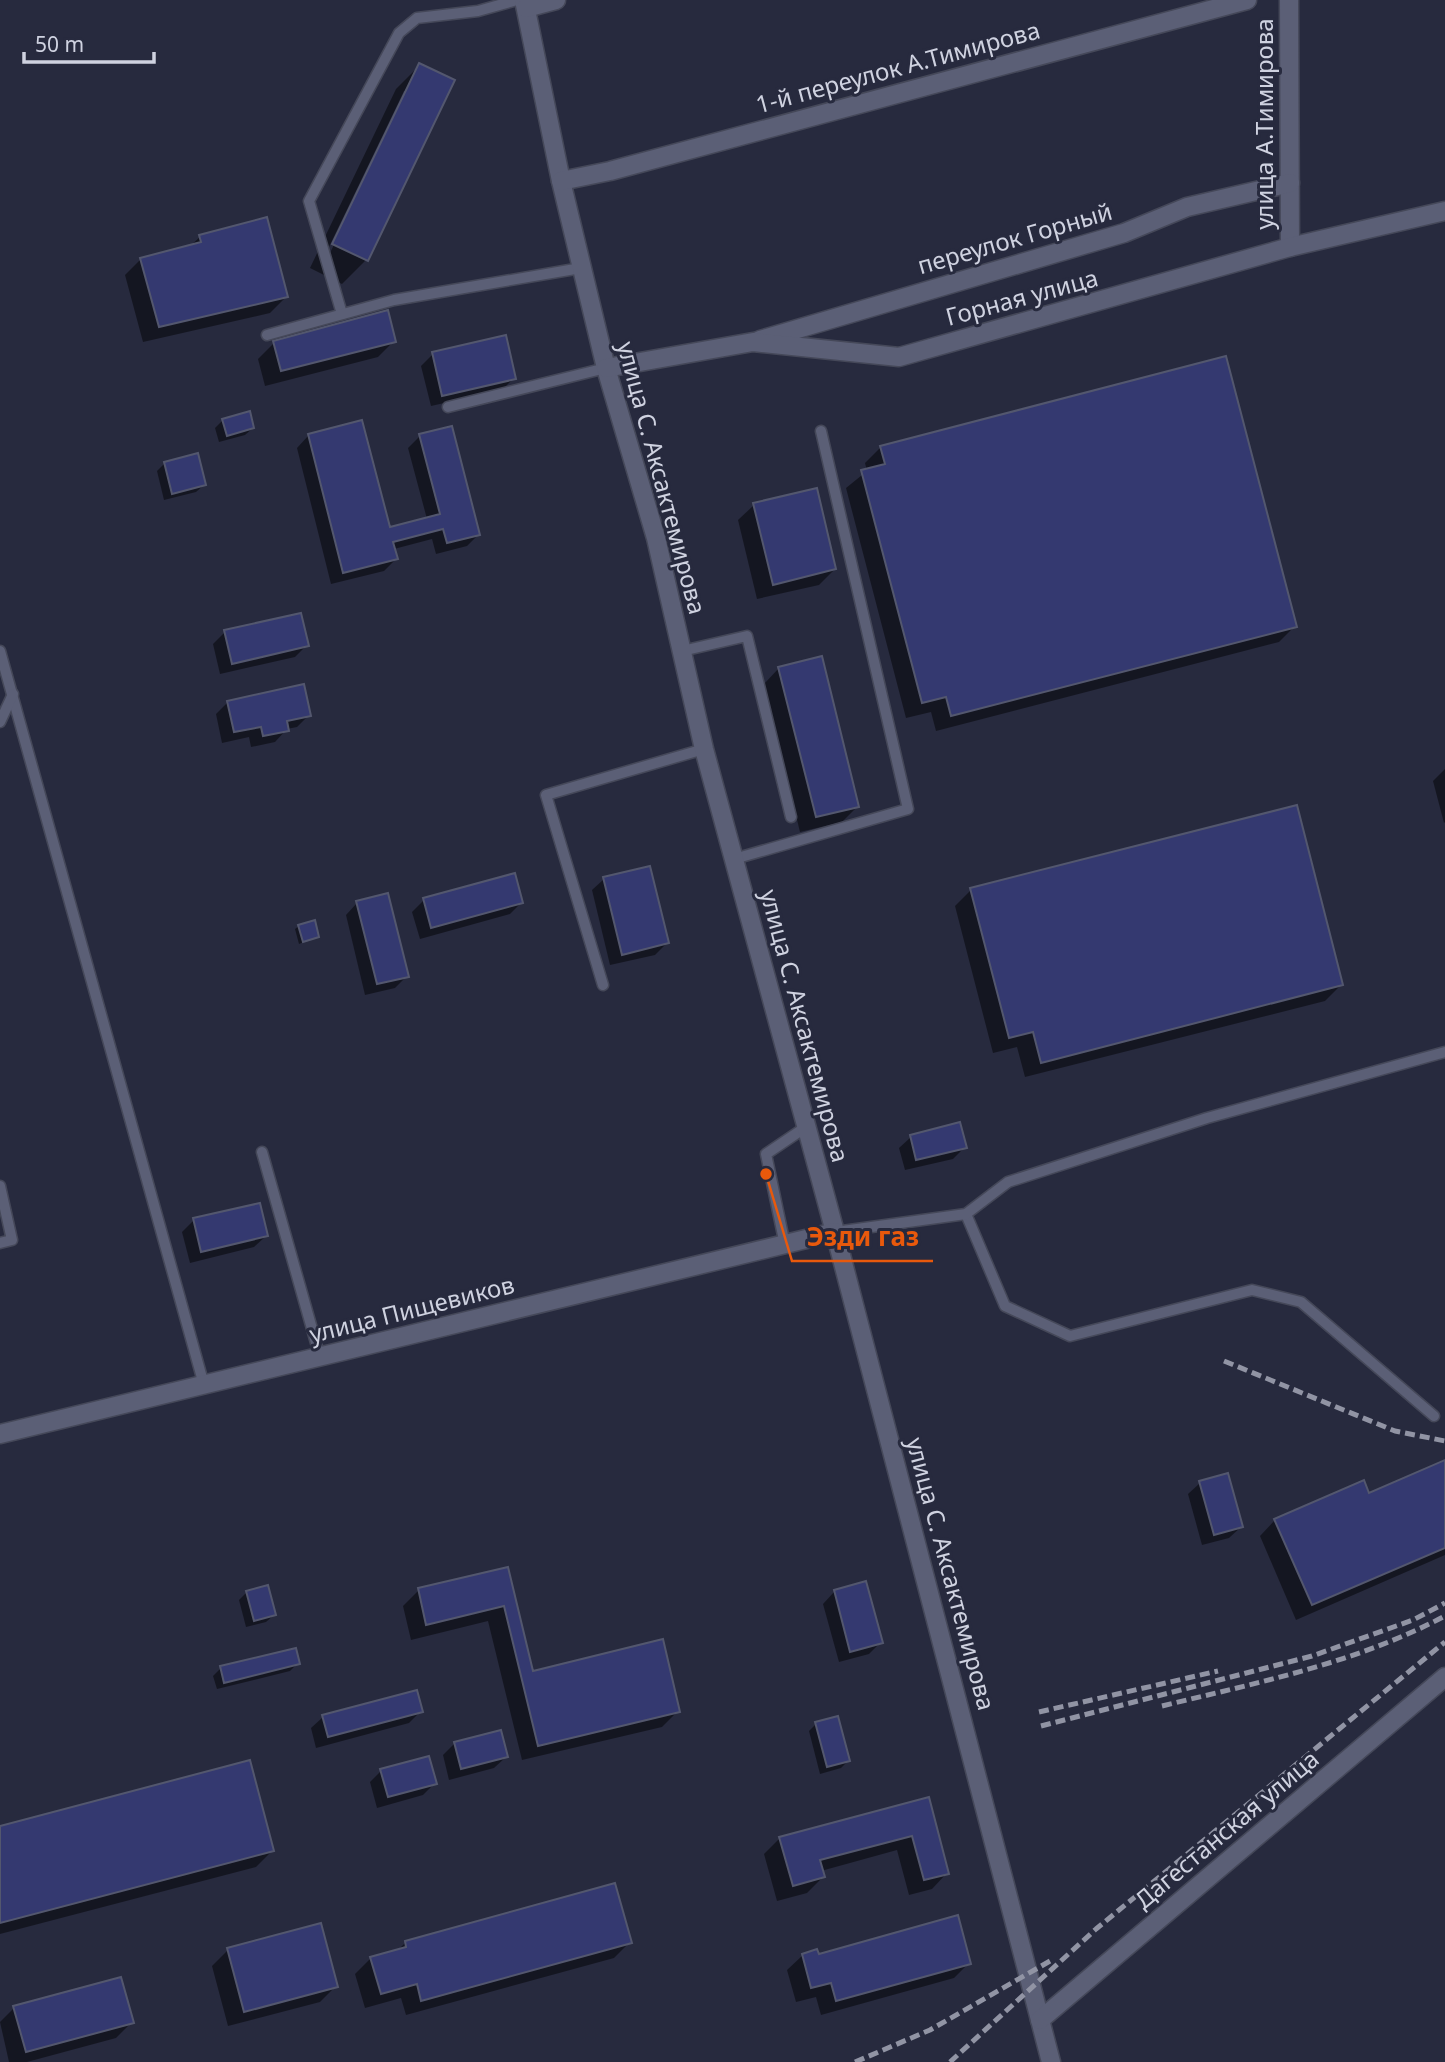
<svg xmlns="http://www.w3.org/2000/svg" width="1445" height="2062" viewBox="0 0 1445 2062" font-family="'Noto Sans',sans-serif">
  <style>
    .shadow { fill: #0007; fill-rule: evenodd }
    .building { fill: #343970; stroke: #53576e; stroke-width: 2 }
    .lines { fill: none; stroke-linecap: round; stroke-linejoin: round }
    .service-casing { stroke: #454859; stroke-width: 13 }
    .minor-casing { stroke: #454859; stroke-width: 21 }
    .service { stroke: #5b5f76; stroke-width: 10 }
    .minor { stroke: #5b5f76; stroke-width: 18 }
    .rail { stroke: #9194a4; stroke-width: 5; stroke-dasharray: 10 5; stroke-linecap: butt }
    .labels { text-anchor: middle; stroke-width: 6; stroke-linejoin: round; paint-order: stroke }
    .street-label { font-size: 24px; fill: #cfd2e0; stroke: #272a3e }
    .leader { fill: none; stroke: #e8590c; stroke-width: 2.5 }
    .callout-dot { fill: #e8590c; stroke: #272a3e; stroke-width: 2.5 }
    .callout-label { font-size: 26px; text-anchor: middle; font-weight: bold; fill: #e8590c; stroke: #272a3e; stroke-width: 6; stroke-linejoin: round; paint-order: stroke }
  </style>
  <rect width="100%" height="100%" fill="#272a3e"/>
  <g class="shadow">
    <path d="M420 65 366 260 342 284 310 268 396 89ZM404 91H408L330 253 327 251Z"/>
    <polygon points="200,237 286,297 270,313 143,342 125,275 141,259 190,246"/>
    <polygon points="394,341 378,357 265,386 258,359 274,343"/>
    <polygon points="433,354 514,378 502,390 431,406 421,366"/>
    <polygon points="223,420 253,428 245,435 219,442 215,428"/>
    <polygon points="361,422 388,529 427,519 408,448 420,436 478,535 467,546 436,554 432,539 394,549 396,559 384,571 331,584 297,448 308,436"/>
    <polygon points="881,447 1295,626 1279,642 936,731 931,712 906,718 846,488 867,471 865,463"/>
    <polygon points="164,464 204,485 196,492 164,500 157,471"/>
    <polygon points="754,505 835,569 819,585 757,599 738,520"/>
    <polygon points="225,632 307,645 295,657 220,674 213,644"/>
    <polygon points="779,668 858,806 842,822 800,832 764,684"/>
    <polygon points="228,702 309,715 297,727 287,729 275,742 251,747 249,737 222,743 216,714"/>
    <polygon points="1445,769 1445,822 1444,823 1433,781"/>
    <polygon points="604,879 667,943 655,955 610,965 592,890"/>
    <polygon points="971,890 1341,985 1325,1001 1025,1077 1017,1047 993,1053 955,906"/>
    <polygon points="424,900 521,903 510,914 420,939 412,912"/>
    <polygon points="357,903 407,976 395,988 365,995 346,915"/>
    <polygon points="299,926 318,936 299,944 295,929"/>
    <polygon points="911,1137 965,1147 953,1159 905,1170 899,1148"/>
    <polygon points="194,1220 266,1236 254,1247 190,1263 182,1232"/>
    <polygon points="1445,1462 1445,1555 1296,1620 1260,1536 1275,1520 1368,1495"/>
    <polygon points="1200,1483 1241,1527 1229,1538 1202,1545 1188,1494"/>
    <polygon points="507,1569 532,1673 678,1711 662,1727 522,1760 488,1621 411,1640 403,1606 419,1590"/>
    <polygon points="865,1584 881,1642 869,1654 839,1662 823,1604 834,1592"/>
    <polygon points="247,1592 274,1615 266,1622 246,1627 239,1600"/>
    <polygon points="298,1663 290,1671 217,1689 213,1676 221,1668"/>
    <polygon points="421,1711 409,1723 316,1748 311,1728 323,1717"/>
    <polygon points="816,1724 848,1761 841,1768 820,1774 809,1731"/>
    <polygon points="455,1743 506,1757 494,1768 449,1780 443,1755"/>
    <polygon points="381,1771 435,1783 423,1795 377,1808 370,1782"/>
    <polygon points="927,1799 947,1873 932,1889 909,1895 897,1850 821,1871 823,1877 807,1893 777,1901 764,1854 780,1838"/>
    <polygon points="0,1828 272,1851 256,1867 0,1934"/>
    <polygon points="406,1942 630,1942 614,1958 406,2015 401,1998 365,2008 355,1974 371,1958 397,1951"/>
    <polygon points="228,1950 336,1986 320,2002 228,2026 212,1966"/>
    <polygon points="803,1955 818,1956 969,1963 954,1978 821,2015 816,1997 796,2002 787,1970"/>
    <polygon points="14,2008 132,2022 116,2038 27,2062 9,2062 0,2022"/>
  </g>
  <g class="building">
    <polygon points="419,63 455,80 368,261 332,244"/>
    <polygon points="267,217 288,297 159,327 140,258 201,242 199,235"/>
    <polygon points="388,310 396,342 281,371 273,341"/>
    <polygon points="506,335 516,379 442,396 432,352"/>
    <polygon points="1226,356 1297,627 951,716 946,697 922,703 861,470 885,464 880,446"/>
    <polygon points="250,411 254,428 227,436 222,419"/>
    <polygon points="362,420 390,527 440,514 419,434 452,426 480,535 447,543 443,529 393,542 398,559 343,573 308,434"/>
    <polygon points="198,453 206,485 172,494 164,462"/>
    <polygon points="817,488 836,569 773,585 753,503"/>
    <polygon points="301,613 309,646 232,664 224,630"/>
    <polygon points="822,656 859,807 816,817 778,667"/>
    <polygon points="304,684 311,716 287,721 289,731 263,736 261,727 234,732 227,701"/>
    <polygon points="1297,805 1343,985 1041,1063 1033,1032 1009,1038 970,888"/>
    <polygon points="650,866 669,943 622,955 603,877"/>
    <polygon points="515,873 523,903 431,928 423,898"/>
    <polygon points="388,893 409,977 377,984 356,901"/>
    <polygon points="315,920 319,937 303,942 298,925"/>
    <polygon points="960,1122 967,1148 916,1160 910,1135"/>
    <polygon points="260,1203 268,1236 201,1252 193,1218"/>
    <polygon points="1445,1460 1445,1548 1312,1605 1274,1519 1364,1480 1369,1493"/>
    <polygon points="1228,1473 1243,1527 1214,1535 1199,1481"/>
    <polygon points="508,1567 533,1671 663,1639 680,1712 538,1746 504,1606 426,1625 418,1588"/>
    <polygon points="866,1581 883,1643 850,1652 834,1590"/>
    <polygon points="268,1585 276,1615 254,1621 246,1591"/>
    <polygon points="296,1648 300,1664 224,1683 220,1666"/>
    <polygon points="417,1690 423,1712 328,1737 322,1715"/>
    <polygon points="838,1716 850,1761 827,1767 815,1722"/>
    <polygon points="501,1730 508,1757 461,1769 454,1742"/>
    <polygon points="429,1756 437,1784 388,1797 380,1769"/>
    <polygon points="250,1760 274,1851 0,1923 0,1826"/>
    <polygon points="929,1797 949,1874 924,1880 912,1836 820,1860 825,1877 793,1886 779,1837"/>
    <polygon points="615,1883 632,1943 421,2001 417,1984 381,1994 370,1957 406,1947 405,1941"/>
    <polygon points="958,1915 971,1964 836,2001 831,1983 811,1988 802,1954 817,1949 819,1954"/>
    <polygon points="321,1923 338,1987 244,2012 227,1948"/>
    <polygon points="121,1977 134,2023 26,2052 13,2006"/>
  </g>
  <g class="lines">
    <defs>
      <g id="service">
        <polyline points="342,314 309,201 399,33 417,18 478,11 517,0"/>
        <polyline points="267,335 394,300 581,268"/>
        <polyline points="448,407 606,368"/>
        <polyline points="0,651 204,1385"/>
        <polyline points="682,651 747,636 791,817"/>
        <polyline points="0,722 13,694"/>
        <polyline points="734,859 908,809 821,431"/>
        <polyline points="603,985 546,795 704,749"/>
        <polyline points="262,1152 320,1357"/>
        <polyline points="0,1186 12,1240 0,1243"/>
        <polyline points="966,1214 1005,1306 1070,1336 1252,1290 1301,1302 1434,1416"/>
        <polyline points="835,1232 966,1214 1008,1182 1207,1118 1445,1052"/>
        <polyline points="785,1245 766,1154 806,1127"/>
      </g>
      <g id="minor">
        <polyline points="524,0 561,181 606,368 656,538 704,749 835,1232 1051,2062"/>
        <polyline points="1289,0 1290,247"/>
        <polyline points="526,8 556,0"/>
        <polyline points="561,181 610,171 1247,0"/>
        <polyline points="760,340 1124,233 1187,207 1290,183"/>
        <polyline points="606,368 753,342 899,357 1290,247 1445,211"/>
        <polyline points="0,1434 835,1232"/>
        <polyline points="1040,2020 1445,1677"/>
      </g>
    </defs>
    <use href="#service" class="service-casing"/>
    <use href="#minor" class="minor-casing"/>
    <use href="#service" class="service"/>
    <use href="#minor" class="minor"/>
    <g class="rail">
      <polyline points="1224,1361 1395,1431 1445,1441"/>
      <path d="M1162 1706C1260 1682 1356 1663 1445 1616"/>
      <polyline points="1039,1712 1218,1671"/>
      <polyline points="1041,1726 1312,1656 1413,1620 1445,1603"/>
      <polyline points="855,2062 930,2030 1050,1961"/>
      <polyline points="950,2062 1096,1929 1445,1642"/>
    </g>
  </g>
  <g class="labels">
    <g class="street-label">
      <text transform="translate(898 68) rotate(-15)" y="8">1-й переулок А.Тимирова</text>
      <text transform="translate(1265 124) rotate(-90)" y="8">улица А.Тимирова</text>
      <text transform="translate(1015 239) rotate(-16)" y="8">переулок Горный</text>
      <text transform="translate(1022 298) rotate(-15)" y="8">Горная улица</text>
      <text transform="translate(661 478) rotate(75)" y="8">улица С. Аксактемирова</text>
      <text transform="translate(804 1026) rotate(75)" y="8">улица С. Аксактемирова</text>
      <text transform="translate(412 1310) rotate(-14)" y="8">улица Пищевиков</text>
      <text transform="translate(950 1574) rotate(75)" y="8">улица С. Аксактемирова</text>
      <text transform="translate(1227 1830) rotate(-40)" y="8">Дагестанская улица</text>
    </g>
  </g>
  <path class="leader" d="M766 1174L792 1261H933"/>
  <circle class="callout-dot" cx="766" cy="1174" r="7"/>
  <g class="callout-label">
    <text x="863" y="1246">Эзди газ</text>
  </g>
  <path d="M24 52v10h130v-10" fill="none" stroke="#cfd2e0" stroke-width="3.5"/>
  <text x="35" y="52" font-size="21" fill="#cfd2e0" stroke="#272a3e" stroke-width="5" paint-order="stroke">50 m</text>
</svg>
